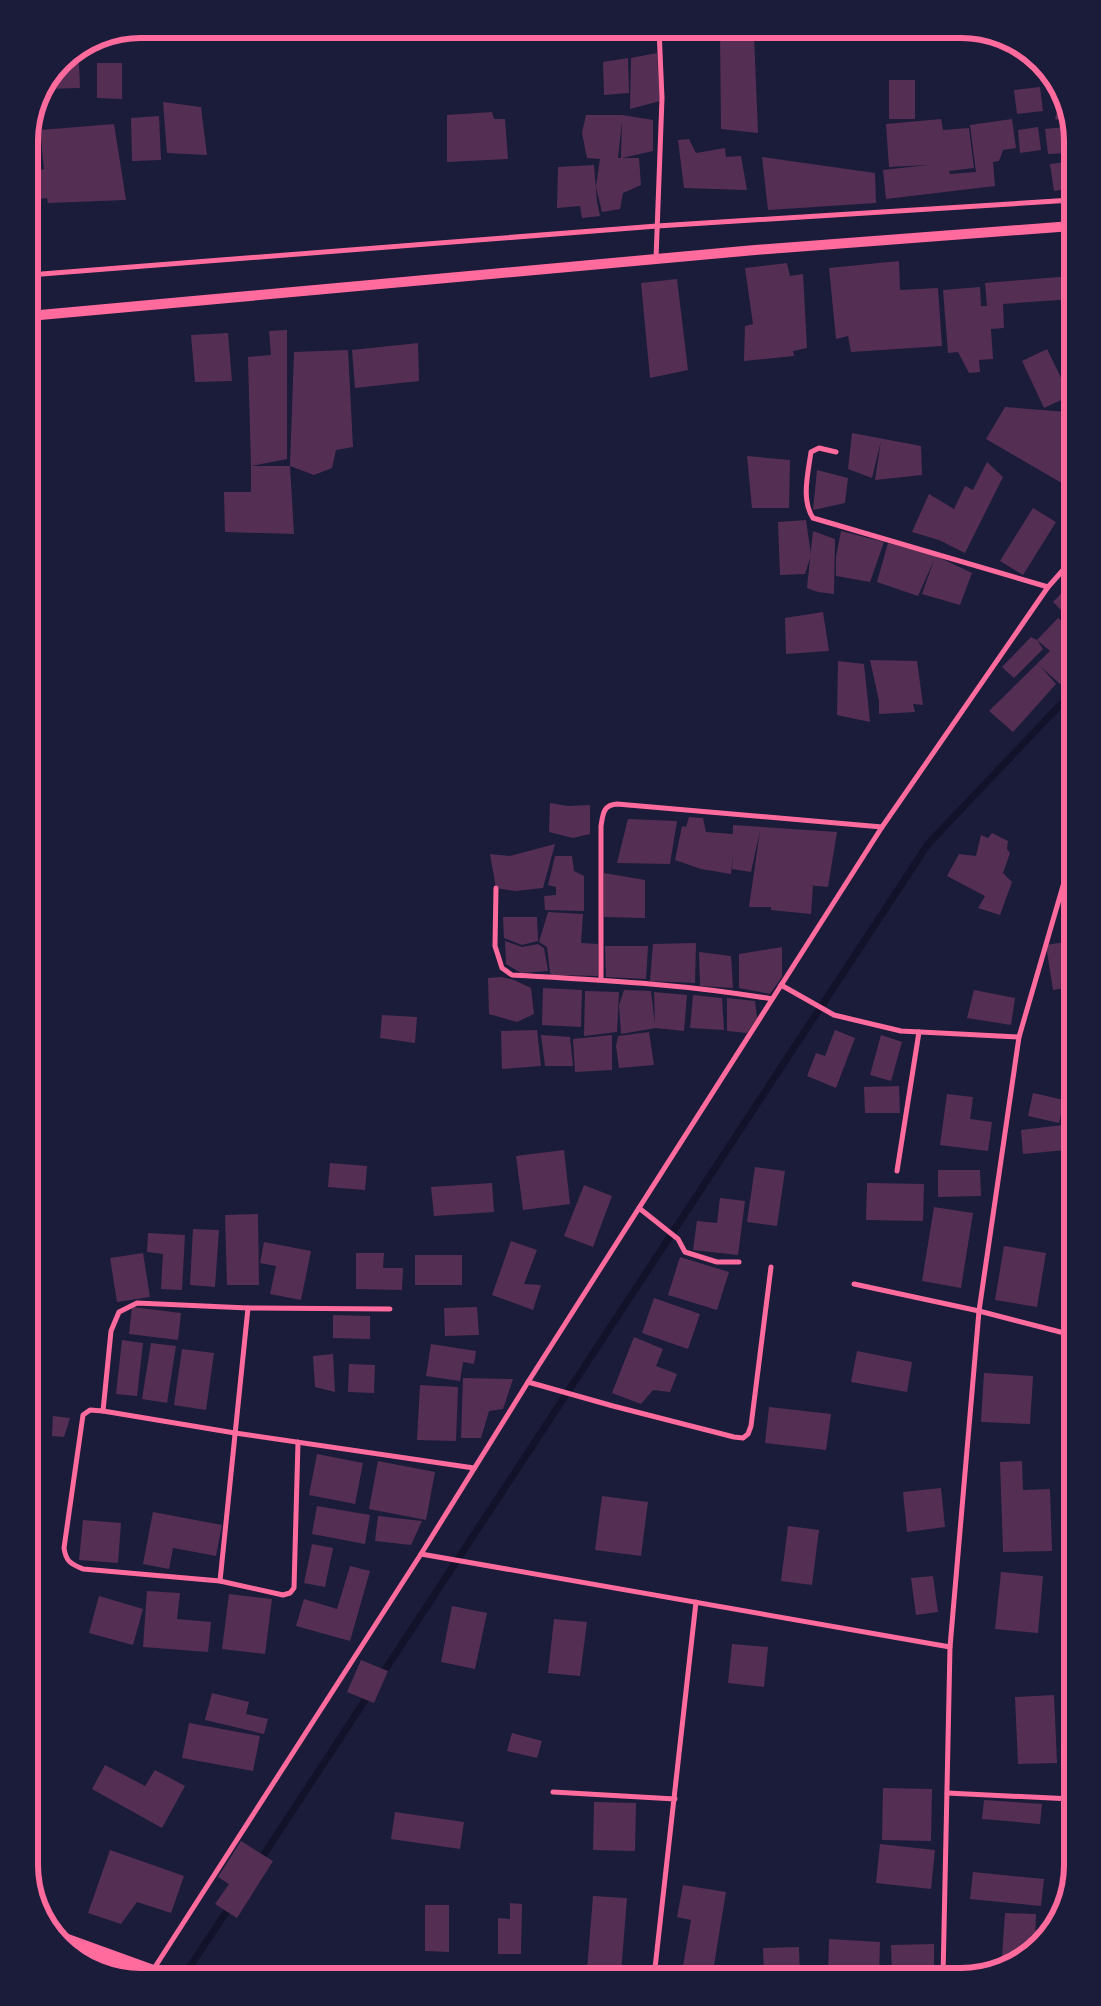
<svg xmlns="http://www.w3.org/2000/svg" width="1101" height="2006" viewBox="0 0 1101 2006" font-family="Georgia,serif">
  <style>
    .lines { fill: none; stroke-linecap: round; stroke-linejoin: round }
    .stream { stroke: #12122b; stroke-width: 7 }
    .building { fill: #542f53; fill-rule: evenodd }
    .minor { stroke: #ff6b9d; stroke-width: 5 }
    .secondary { stroke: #ff6b9d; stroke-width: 10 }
    .trunk { stroke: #ff6b9d; stroke-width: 14 }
    .rim { fill: none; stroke: #ff6b9d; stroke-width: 6 }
  </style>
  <rect width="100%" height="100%" fill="#1b1b3a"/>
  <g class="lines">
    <g class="stream">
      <polyline points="381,1676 928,844 1060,705 1072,706"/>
      <polyline points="259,1862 371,1691"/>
      <polyline points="183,1977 231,1905"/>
    </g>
  </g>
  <g class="building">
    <polygon points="720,33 754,35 758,133 721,129"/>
    <polygon points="75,52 79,58 61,62 62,61"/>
    <polygon points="657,53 660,101 630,109 631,58"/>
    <polygon points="628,58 629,93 604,95 603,62"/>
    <polygon points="79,63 80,88 43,89 60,64"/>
    <polygon points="97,63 122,63 122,99 97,98"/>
    <rect x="889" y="80" width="26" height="39"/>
    <polygon points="1040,87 1043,111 1017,114 1014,90"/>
    <polygon points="1061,93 1064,97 1069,122 1055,119"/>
    <polygon points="163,102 201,107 207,155 167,153"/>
    <polygon points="492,112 494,119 505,119 508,159 447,162 447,115"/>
    <path d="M586 115H622L653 120V151L622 158H639L641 185 623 193 620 209 602 212 596 187 600 159 587 158 582 133ZM622 121 621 158H618Z"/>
    <polygon points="159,116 161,160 132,161 131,118"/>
    <polygon points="941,119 943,130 969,128 974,168 949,171 950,174 976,172 970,125 1012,119 1016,148 1003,150 999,161 993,162 995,186 886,199 883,170 928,165 889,167 886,124"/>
    <polygon points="114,124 126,200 48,203 47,198 37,199 33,172 44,169 40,130"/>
    <polygon points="1038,127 1041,150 1020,153 1018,130"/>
    <polygon points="1065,127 1067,153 1048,154 1045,129"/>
    <polygon points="689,139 696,153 725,148 726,157 741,156 747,190 684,188 678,140"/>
    <polygon points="762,157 875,173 876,203 768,210"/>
    <polygon points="1072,161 1072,188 1054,191 1050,164"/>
    <polygon points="594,165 597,202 600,216 582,218 580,206 557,208 558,167"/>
    <polygon points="899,261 900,290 938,288 942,346 851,352 848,336 836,339 829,268"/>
    <polygon points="787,263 790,276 803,274 807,348 793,351 794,356 744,361 745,326 753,324 745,268"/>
    <polygon points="1072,276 1072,299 1003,304 1004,328 991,329 993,359 979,360 980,372 969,373 958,352 948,353 943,290 980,287 981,306 987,306 985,283"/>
    <polygon points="677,279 688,370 650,378 641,283"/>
    <polygon points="1072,303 1072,319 1066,304"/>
    <polygon points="1072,322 1072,351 1066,351 1063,323"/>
    <polygon points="287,330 287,459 251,466 248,357 271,355 269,331"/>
    <polygon points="228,333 232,381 195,382 191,335"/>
    <polygon points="418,343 419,381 355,388 352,350"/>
    <polygon points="1047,349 1070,396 1044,408 1022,361"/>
    <polygon points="348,350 353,447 336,450 332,468 314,475 290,466 294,534 225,532 224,492 251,492 251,466 290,466 294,352"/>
    <polygon points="1072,355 1072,371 1065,363"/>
    <polygon points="1005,407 1067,412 1072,415 1072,489 986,439"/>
    <polygon points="852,433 921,446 922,475 875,480 881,441 872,478 848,469"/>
    <polygon points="747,456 790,460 789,508 752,508"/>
    <polygon points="987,462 1003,477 965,553 939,540 912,532 929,494 954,509 965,486 973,490"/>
    <polygon points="817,470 848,478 845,503 813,510"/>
    <polygon points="1033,508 1056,522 1023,575 1000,561"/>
    <polygon points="806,520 811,555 805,574 780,575 778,522"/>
    <polygon points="813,531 835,539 834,594 818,592 807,588"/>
    <polygon points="841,531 884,542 870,582 836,576 836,557"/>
    <polygon points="888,543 936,556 972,573 960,605 922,594 934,560 918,596 877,582"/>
    <polygon points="1072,582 1072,621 1053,602"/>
    <polygon points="823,612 829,651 786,654 785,618"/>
    <polygon points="1058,618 1072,630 1072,678 1060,684 1040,666 1056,684 1013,732 989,711 1050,651 1037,640 1043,649 1014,678 1002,667 1031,637 1037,640"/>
    <polygon points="870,660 917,661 923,705 913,704 915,712 879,714 879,701"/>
    <polygon points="838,661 864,664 870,722 837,715"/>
    <polygon points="550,803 568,806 590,805 590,834 573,838 549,832"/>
    <polygon points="689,817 703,818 706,832 733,834 733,825 837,832 828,887 806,885 813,886 811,914 771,910 771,907 749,907 760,831 751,872 732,869 733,853 731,874 701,869 675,860 682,826 686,827"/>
    <polygon points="628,819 677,821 670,864 617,863"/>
    <polygon points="992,833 1008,841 1007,849 1010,853 1003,873 1012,882 1000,915 978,908 985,896 947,876 959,854 976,856 981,835 988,838"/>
    <polygon points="555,844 543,888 515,891 496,888 490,854 510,856"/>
    <polygon points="555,856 572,856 574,871 584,876 584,911 545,910 544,896 556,895 556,887 548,885"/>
    <polygon points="604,873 645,880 645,918 604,917"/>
    <polygon points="548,912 583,914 581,943 598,944 598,976 552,975 550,973 547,947 539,942"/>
    <polygon points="503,917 537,917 538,941 522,945 504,938"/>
    <polygon points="505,941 522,947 538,944 544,948 548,971 521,973 506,964"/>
    <polygon points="1072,941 1072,987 1053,990 1046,945"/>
    <polygon points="696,943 695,983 650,981 653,944"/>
    <polygon points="605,946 648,946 646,979 606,977"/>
    <polygon points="782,947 782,977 770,994 739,988 739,954"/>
    <polygon points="699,952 731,956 733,988 700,986"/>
    <polygon points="502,977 514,980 531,988 534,1014 517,1022 489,1014 488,978"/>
    <polygon points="543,988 582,990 581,1027 542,1025"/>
    <polygon points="624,990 651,991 655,1025 654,992 687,995 684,1031 656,1028 621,1034 619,1005"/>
    <polygon points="974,990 1015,998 1011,1025 967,1018"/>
    <polygon points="585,991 619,992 617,1032 584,1036"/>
    <polygon points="693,995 722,998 724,1030 690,1028"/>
    <polygon points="727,998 755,1001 757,1018 747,1033 727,1031"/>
    <polygon points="382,1015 417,1017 415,1043 380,1038"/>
    <polygon points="537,1030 541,1066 502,1069 501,1031"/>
    <polygon points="835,1030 855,1038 836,1088 807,1076 816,1053 825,1056"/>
    <polygon points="649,1032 654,1065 619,1068 616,1046 618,1036"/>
    <polygon points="541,1035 570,1037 573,1066 545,1066"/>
    <polygon points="612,1035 612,1070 575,1072 573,1039"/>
    <polygon points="881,1035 902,1042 891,1081 870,1075"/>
    <polygon points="899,1086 900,1113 865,1113 864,1087"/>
    <polygon points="1033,1093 1064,1100 1059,1123 1028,1116"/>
    <polygon points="947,1094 973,1097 970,1119 992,1122 988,1151 940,1145"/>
    <polygon points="1063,1125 1066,1150 1023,1154 1021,1130"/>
    <polygon points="564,1150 570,1204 523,1210 516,1156"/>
    <polygon points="330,1163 367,1166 365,1190 328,1187"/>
    <polygon points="755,1167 785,1171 777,1226 747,1222"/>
    <polygon points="938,1170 980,1170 981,1196 938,1197"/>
    <polygon points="492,1183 494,1212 434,1216 431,1187"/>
    <polygon points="867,1183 924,1184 923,1221 866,1220"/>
    <polygon points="584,1185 612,1196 593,1247 564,1236"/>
    <polygon points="720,1198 745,1201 738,1255 693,1250 697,1221 717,1223"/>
    <polygon points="934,1207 973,1213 961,1288 922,1281"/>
    <polygon points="258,1214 259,1285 227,1285 225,1215"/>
    <polygon points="193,1229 219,1230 215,1287 190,1285"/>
    <polygon points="148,1233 185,1235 182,1290 161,1289 163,1254 147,1252"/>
    <polygon points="511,1241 537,1250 524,1284 541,1285 533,1310 492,1295"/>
    <polygon points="264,1242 311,1251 301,1300 270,1294 276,1266 260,1263"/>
    <polygon points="1004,1246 1046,1253 1037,1307 995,1300"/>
    <polygon points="143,1253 150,1297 117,1302 110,1258"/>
    <polygon points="356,1253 384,1253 383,1268 403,1268 402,1290 356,1289"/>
    <rect x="415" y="1255" width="47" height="30"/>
    <polygon points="680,1257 729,1272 717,1310 668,1295"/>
    <polygon points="654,1298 700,1314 688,1349 642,1333"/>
    <polygon points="132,1307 181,1313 178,1340 129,1334"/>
    <polygon points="477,1307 479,1335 445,1336 444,1308"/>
    <polygon points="333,1315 370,1316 370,1339 333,1338"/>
    <polygon points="634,1337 663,1349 656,1366 677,1374 670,1392 653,1390 641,1404 612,1393"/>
    <polygon points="122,1340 143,1343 137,1396 116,1394"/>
    <polygon points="151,1343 176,1346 167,1403 142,1399"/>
    <polygon points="431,1344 476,1351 474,1364 463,1362 460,1381 426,1376"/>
    <polygon points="182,1349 214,1353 206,1410 174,1405"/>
    <polygon points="857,1351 912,1362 907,1392 851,1382"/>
    <polygon points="333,1354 335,1392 315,1387 313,1356"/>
    <polygon points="349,1364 375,1365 374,1393 348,1392"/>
    <polygon points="984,1373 1033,1376 1030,1424 981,1422"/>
    <polygon points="463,1378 513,1379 503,1409 489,1411 481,1438 461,1438"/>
    <polygon points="420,1385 458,1387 456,1441 417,1440"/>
    <polygon points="769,1407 831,1414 826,1450 765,1443"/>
    <polygon points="53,1416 70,1418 64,1437 52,1436"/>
    <polygon points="317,1454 363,1463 355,1504 309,1495"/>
    <polygon points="378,1461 435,1472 426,1520 369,1509"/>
    <polygon points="1022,1461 1023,1490 1050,1489 1052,1551 1003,1552 1000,1462"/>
    <polygon points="941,1488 945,1527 907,1532 903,1492"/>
    <polygon points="602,1496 648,1502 641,1556 595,1550"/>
    <polygon points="317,1506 370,1515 365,1544 312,1534"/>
    <polygon points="153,1512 222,1525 216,1556 173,1548 169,1569 143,1564"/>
    <polygon points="378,1516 422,1521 411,1545 375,1541"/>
    <polygon points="83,1520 121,1523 118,1563 79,1560"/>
    <polygon points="788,1526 819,1530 812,1585 781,1581"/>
    <polygon points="312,1544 333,1548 325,1587 304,1583"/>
    <polygon points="350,1566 370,1571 350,1641 296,1626 304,1599 337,1609"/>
    <polygon points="1001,1572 1043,1576 1038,1633 995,1629"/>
    <polygon points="933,1576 938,1612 916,1615 911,1578"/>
    <polygon points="147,1591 180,1593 177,1619 211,1622 208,1652 143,1647"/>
    <polygon points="229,1594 272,1599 265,1654 222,1649"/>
    <polygon points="99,1596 143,1609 133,1645 89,1633"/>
    <polygon points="452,1606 487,1613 475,1669 441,1662"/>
    <polygon points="554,1619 587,1622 580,1676 548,1673"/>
    <polygon points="732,1644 768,1647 764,1687 728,1683"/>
    <polygon points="361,1660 388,1671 374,1703 347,1692"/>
    <polygon points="212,1693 249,1702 246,1714 268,1719 264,1734 205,1720"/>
    <polygon points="1054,1695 1057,1763 1018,1764 1015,1697"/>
    <polygon points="189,1723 260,1736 253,1771 182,1758"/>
    <polygon points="512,1733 542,1741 537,1758 507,1751"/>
    <polygon points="105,1765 145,1786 155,1770 185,1786 162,1828 92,1789"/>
    <polygon points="883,1788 932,1789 931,1841 882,1840"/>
    <polygon points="984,1800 1042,1804 1040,1824 982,1819"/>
    <polygon points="594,1802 636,1803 635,1851 593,1850"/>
    <polygon points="395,1812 464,1822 460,1849 391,1839"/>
    <polygon points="241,1841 273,1861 237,1918 215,1904 229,1884 218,1877"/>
    <polygon points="880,1844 935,1850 931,1889 876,1883"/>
    <polygon points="110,1850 184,1876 171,1913 137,1902 121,1924 88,1913"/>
    <polygon points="973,1872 1044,1879 1041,1906 970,1899"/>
    <polygon points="683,1885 726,1892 713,1971 683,1966 691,1920 677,1917"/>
    <polygon points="593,1896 627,1898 621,1973 587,1970"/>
    <polygon points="510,1903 522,1904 521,1954 498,1954 498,1918 510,1919"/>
    <polygon points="425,1905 449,1905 449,1952 425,1951"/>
    <polygon points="1005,1913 1036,1914 1035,1943 1017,1958 1002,1957"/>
    <polygon points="829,1939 880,1942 879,1977 828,1977"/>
    <polygon points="934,1944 934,1977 892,1977 891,1945"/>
    <polygon points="799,1947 800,1977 764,1977 763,1948"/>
  </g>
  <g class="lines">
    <g class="minor">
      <polyline points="29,248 34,316"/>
      <polyline points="656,259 662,98 659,29"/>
      <polyline points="29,275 657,226 1072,200"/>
      <path d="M836 452 819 448 811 452C808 473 801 500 813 518L1048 587"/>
      <path d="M496 888 495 946 502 968 512 975C599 980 686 984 772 999"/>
      <path d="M601 979V826C603 814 603 805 617 804L882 827"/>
      <polyline points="781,985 834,1015 901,1031 1019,1037"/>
      <polyline points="897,1171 919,1032"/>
      <polyline points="639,1208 678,1239 685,1252 717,1262 739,1262"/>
      <polyline points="854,1284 979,1311 1072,1335"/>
      <polyline points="528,1382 613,1406 734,1437 743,1438 748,1434 751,1426 771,1267"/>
      <polyline points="103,1411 235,1433 474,1468"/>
      <path d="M298 1442 294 1588 290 1593 283 1595 220 1581 83 1569C71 1564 66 1562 64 1548L83 1415 90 1410 103 1411 111 1331 119 1312 137 1303 248 1308 390 1309"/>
      <polyline points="421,1554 950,1647"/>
      <polyline points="220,1581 248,1308"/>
      <polyline points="553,1792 675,1799"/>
      <polyline points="947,1793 1072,1799"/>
      <polyline points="153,1970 421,1554 528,1382 882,827 1048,587 1072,560"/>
      <polyline points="654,1977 696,1602"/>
      <polyline points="943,1977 950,1647 979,1311 1019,1037 1072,855"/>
    </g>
    <polyline class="secondary" points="29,316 755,250 1072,226"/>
    <polyline class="trunk" points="62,1939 167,1977"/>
  </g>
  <path d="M0 0H1101V2006H0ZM141 38H961A103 103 0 0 1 1064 141V1865A103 103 0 0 1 961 1968H141A103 103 0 0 1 38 1865V141A103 103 0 0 1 141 38Z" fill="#1b1b3a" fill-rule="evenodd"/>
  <path class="rim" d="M141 38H961A103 103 0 0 1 1064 141V1865A103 103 0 0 1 961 1968H141A103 103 0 0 1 38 1865V141A103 103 0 0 1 141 38Z"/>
</svg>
